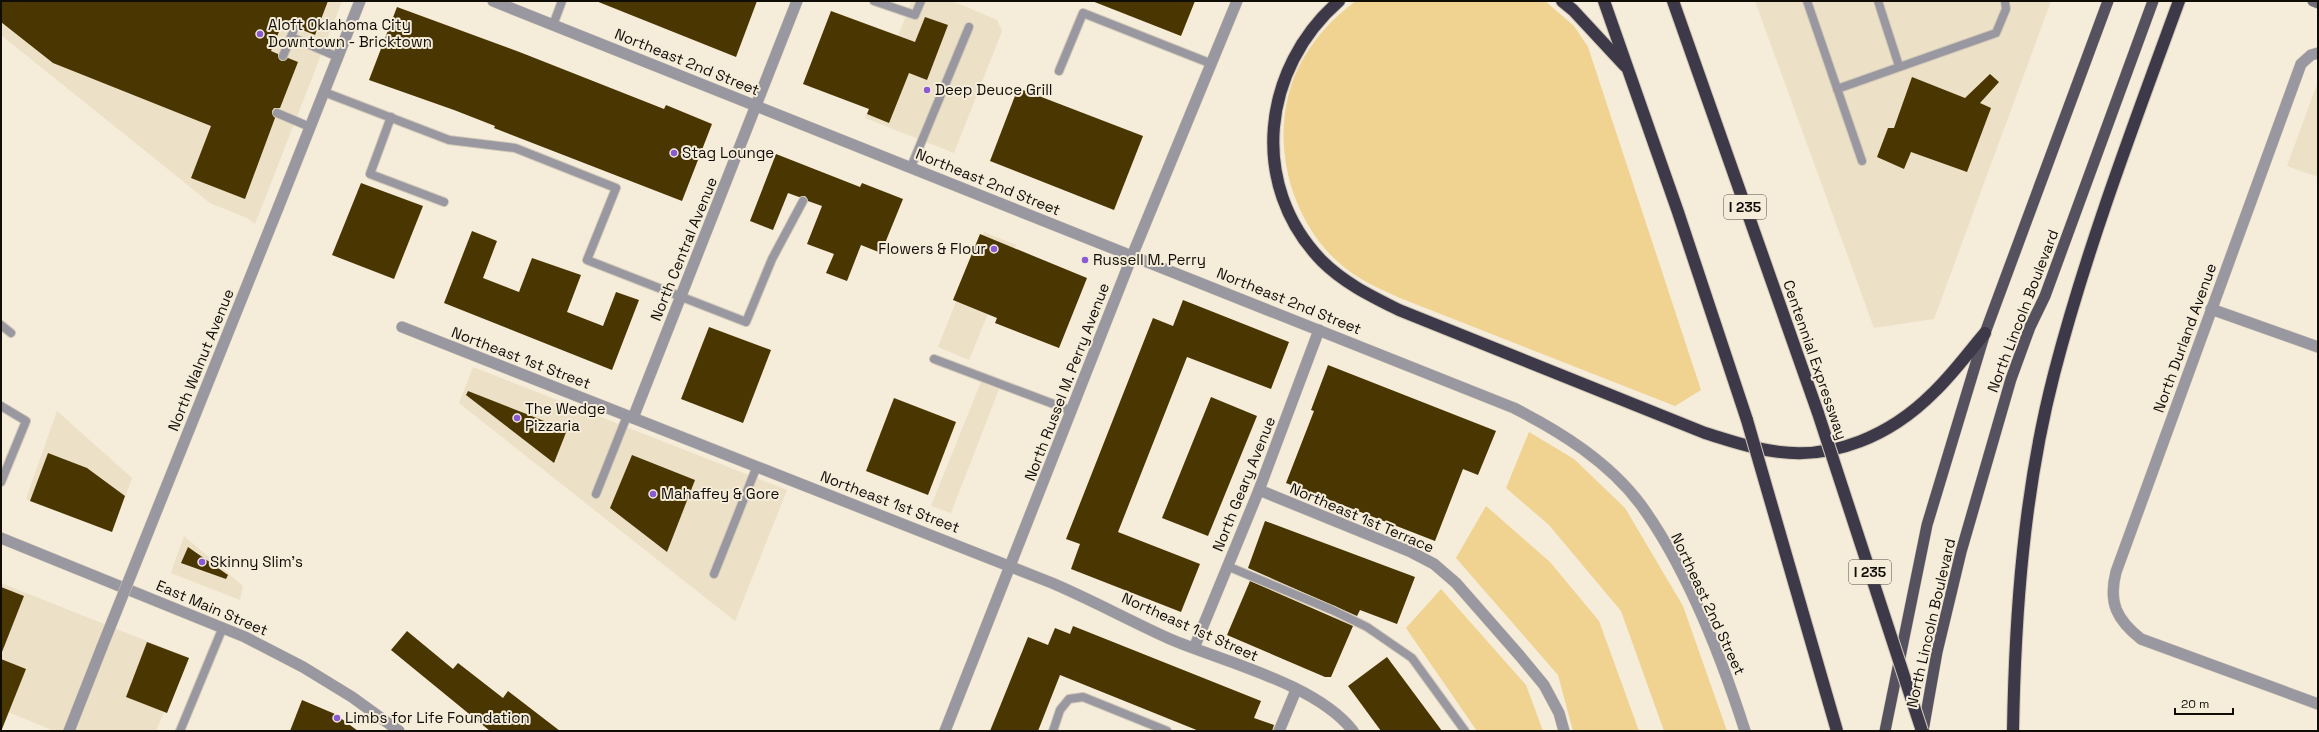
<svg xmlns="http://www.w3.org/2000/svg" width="2319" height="732" viewBox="0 0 2319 732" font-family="'Space Grotesk',sans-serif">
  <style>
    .built { fill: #ece0c6 }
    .green { fill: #f0d291 }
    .building { fill: #4a3601 }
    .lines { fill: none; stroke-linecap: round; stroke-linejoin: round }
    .service-casing { stroke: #d0c8b8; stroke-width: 10 }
    .minor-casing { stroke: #d0c8b8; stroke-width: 12 }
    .tertiary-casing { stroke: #d0c8b8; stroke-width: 12 }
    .secondary-casing { stroke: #d0c8b8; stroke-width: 12 }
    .primary-casing { stroke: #d0c8b8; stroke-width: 12 }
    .motorway-casing { stroke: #d0c8b8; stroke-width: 14 }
    .service { stroke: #99979f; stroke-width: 8 }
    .minor { stroke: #99979f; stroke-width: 11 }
    .tertiary { stroke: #99979f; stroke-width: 11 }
    .secondary { stroke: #716e7a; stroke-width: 11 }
    .primary { stroke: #55515f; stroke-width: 11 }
    .motorway { stroke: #3e3949; stroke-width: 12 }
    .tertiary-bridge-casing { stroke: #d0c8b8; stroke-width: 12; stroke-linecap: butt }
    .motorway-bridge-casing { stroke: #d0c8b8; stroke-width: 14; stroke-linecap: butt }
    .tertiary-bridge { stroke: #99979f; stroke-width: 11 }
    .motorway-bridge { stroke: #3e3949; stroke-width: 12 }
    .poi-dot { fill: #8a5ad3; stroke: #f5ecda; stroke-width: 1.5 }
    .labels { text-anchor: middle; stroke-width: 4; stroke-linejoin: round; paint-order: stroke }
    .shield { fill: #f5ecda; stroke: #555046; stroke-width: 1 }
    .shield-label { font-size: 14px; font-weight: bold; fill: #100d07 }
    .poi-label { font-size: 15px; fill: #100d07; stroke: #f5ecda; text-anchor: start }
    .street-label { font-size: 15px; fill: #100d07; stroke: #f5ecda }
  </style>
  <rect width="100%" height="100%" fill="#f5ecda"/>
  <g class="built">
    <polygon points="1,1 342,1 255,224 247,218 210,203 1,35"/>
    <polygon points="912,1 952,1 997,20 1002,31 954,153 865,118"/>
    <polygon points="1755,1 2051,1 1934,319 1874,328"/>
    <polygon points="2318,82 2318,177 2287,166"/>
    <polygon points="984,232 1016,245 969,360 938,347"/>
    <polygon points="473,367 787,490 735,621 459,403"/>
    <polygon points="981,382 999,389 951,513 931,506"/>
    <polygon points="57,411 132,478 112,532 26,499"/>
    <polygon points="184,536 243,586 240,600 171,573"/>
    <polygon points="1,583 187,657 156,731 54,731 1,709"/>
  </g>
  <g class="green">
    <path d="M1356 1H1545L1574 26 1588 47 1701 390 1675 406 1400 298C1378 288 1357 279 1338 262 1284 213 1266 123 1303 59 1317 35 1334 17 1356 1Z"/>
    <polygon points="1529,432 1574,459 1625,508 1683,606 1727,731 1664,731 1621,611 1549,525 1506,488"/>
    <polygon points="1486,506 1550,562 1599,621 1639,731 1573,731 1558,675 1456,558"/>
    <polygon points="1441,589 1526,685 1543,731 1477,731 1406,628"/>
  </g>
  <g class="building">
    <polygon points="1,1 328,1 315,35 300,29 297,22 290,25 283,22 271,51 278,54 281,61 288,58 298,62 280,108 274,108 272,111 275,118 245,199 191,178 211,126 53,63 1,22"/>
    <polygon points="596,1 757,1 736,57"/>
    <polygon points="1092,1 1195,1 1181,36"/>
    <polygon points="397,7 522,53 664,109 666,105 712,124 682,201 494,128 495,126 454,110 369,80"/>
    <polygon points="831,11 915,42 925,17 948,25 927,80 909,73 889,123 867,114 869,109 803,84"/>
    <polygon points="1990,74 1999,82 1980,103 1991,108 1967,172 1911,152 1904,169 1877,157 1888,128 1894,128 1912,77 1965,98"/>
    <polygon points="1018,88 1143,136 1114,210 990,161"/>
    <polygon points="776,154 860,187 862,183 903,199 881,253 861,245 847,281 826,273 834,254 807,244 822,206 808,201 805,196 799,197 788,193 773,230 750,221"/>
    <polygon points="361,183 423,206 394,279 332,255"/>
    <polygon points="472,231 497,241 483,278 519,292 532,258 581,275 567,312 603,326 616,292 639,300 612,370 444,303"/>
    <polygon points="980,234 1087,278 1059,348 995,323 997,318 953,300"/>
    <polygon points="1183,300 1289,342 1271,389 1187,357 1118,532 1200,564 1181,612 1071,569 1080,544 1066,539 1153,318 1173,326"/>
    <polygon points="709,327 771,350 743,423 681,399"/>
    <polygon points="1328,365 1496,431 1478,475 1463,469 1435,541 1286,483 1314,411 1311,410"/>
    <polygon points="468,391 567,430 554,463 466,395"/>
    <polygon points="1211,397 1257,416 1208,536 1162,518"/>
    <polygon points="894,398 956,422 928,495 866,471"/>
    <polygon points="48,453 87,468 125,496 112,532 30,501"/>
    <polygon points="632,455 695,480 667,552 610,508"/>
    <polygon points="1265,521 1415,577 1397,624 1360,610 1357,616 1248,568"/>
    <polygon points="188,547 228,575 226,579 181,563"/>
    <polygon points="1250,581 1353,626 1331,677 1325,677 1227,635"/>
    <polygon points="1,587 24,596 2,652 1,652"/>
    <polygon points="1073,626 1261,701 1254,718 1274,725 1272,731 1199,731 1060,675 1038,731 990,731 1028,637 1048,645 1055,628 1070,634"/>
    <polygon points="407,631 453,669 458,663 503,698 508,691 560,731 490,731 391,650"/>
    <polygon points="147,642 189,658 167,713 126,697"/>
    <polygon points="1387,657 1442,731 1381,731 1348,686"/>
    <polygon points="1,659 26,669 2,729 1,729"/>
    <polygon points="302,700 335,714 358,731 290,731"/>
  </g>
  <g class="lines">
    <defs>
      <g id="service">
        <polyline points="874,1 915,15 921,1"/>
        <polyline points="1807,1 1862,161"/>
        <polyline points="1878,1 1899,66"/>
        <polyline points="553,25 562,1"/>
        <polyline points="295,27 291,37 338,57"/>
        <polyline points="283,56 291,37"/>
        <polyline points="1059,71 1083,13 1212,64"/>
        <polyline points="1837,89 1996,33 2006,9 2005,1"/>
        <polyline points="324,92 449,140 515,148 616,188 587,260 746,322 772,259 803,201"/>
        <polyline points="277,113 310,127"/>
        <polyline points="391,117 370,174 444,202"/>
        <polyline points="911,167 969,27"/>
        <polyline points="1,325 11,333"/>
        <polyline points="934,359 1072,411"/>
        <polyline points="1,406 26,421 1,482"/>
        <polyline points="596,494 627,416"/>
        <polyline points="1227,566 1332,610 1367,627 1412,658 1465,731"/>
        <polyline points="714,574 757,466"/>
        <polyline points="180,731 223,627"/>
        <polyline points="1053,731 1060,710 1069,699 1083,697 1167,731"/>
      </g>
      <g id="minor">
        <path d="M2318 53 2311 55 2301 64 2116 572C2108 603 2117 620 2141 639L2318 704"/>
        <path d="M1132 256 1514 408C1561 432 1609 462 1641 505 1687 569 1721 656 1745 731"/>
        <polyline points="2211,309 2318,347"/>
        <path d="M402 327 1052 583C1092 600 1130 621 1170 639 1224 662 1317 684 1353 731"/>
        <polyline points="633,418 797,1"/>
        <polyline points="1259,490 1411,552 1434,564 1456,583 1520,656 1544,685 1559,713 1564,731"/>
        <polyline points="1194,648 1259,490 1319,330"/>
        <polyline points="1279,731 1296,690"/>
      </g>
      <g id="tertiary">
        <polyline points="493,1 1132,256"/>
        <polyline points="278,208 360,1"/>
        <polyline points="1,538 245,637 303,667 352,697 399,731"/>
        <polyline points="69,731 102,647"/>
        <polyline points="945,731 1132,256 1237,1"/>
      </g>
      <polyline id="secondary" points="2313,1 2318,3"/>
      <g id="primary">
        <polyline points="1885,731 1927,525 1985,333 2108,1"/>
        <polyline points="1923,731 1937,652 1961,552 2011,379 2030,327 2045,296 2153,1"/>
      </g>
      <g id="motorway">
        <path d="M1339 1C1262 68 1248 185 1322 261 1344 283 1371 296 1399 310L1705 433C1728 440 1750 448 1773 451 1833 461 1891 435 1933 393 1952 375 1968 353 1985 333"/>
        <polyline points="1562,1 1573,10 1625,66"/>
        <polyline points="1604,1 1678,212 1747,420"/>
        <polyline points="1673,1 1818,413"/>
        <path d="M2013 731C2015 612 2024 490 2054 374 2087 247 2134 124 2179 1"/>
      </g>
    </defs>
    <use href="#service" class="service-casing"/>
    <use href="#minor" class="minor-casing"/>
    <use href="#tertiary" class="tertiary-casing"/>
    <use href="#secondary" class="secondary-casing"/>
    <use href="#primary" class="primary-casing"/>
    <use href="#motorway" class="motorway-casing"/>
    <use href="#service" class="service"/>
    <use href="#minor" class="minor"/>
    <use href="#tertiary" class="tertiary"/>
    <use href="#secondary" class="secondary"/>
    <use href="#primary" class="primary"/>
    <use href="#motorway" class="motorway"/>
    <defs>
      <polyline id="tertiary-bridge" points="102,647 278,208"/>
      <g id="motorway-bridge">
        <polyline points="1818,413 1922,731"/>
        <polyline points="1747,420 1837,731"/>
      </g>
    </defs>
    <use href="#tertiary-bridge" class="tertiary-bridge-casing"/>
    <use href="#motorway-bridge" class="motorway-bridge-casing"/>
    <use href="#tertiary-bridge" class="tertiary-bridge"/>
    <use href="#motorway-bridge" class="motorway-bridge"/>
  </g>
  <g class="poi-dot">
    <circle cx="260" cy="34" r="4"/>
    <circle cx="927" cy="90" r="4"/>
    <circle cx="674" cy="153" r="4"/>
    <circle cx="994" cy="249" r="4"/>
    <circle cx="1085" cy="260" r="4"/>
    <circle cx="517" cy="418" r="4"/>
    <circle cx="653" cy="494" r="4"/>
    <circle cx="202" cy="562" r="4"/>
    <circle cx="337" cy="718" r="4"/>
  </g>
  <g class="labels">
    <g class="shield">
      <rect x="1724" y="195" width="42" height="24" rx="3"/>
      <rect x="1849" y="560" width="42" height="24" rx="3"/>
    </g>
    <g class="shield-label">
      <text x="1745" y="212">I 235</text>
      <text x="1870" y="577">I 235</text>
    </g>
    <g class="poi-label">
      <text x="268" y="30">Aloft Oklahoma City<tspan x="268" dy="17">Downtown - Bricktown</tspan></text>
      <text x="935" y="95">Deep Deuce Grill</text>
      <text x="682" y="158">Stag Lounge</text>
      <text x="986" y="254" text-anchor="end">Flowers &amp; Flour</text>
      <text x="1093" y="265">Russell M. Perry</text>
      <text x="525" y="414">The Wedge<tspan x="525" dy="17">Pizzaria</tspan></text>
      <text x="661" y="499">Mahaffey &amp; Gore</text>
      <text x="210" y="567">Skinny Slim's</text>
      <text x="345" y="723">Limbs for Life Foundation</text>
    </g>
    <g class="street-label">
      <text transform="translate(687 62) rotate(22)" y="5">Northeast 2nd Street</text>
      <text transform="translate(988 182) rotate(22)" y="5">Northeast 2nd Street</text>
      <text transform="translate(684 249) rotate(-68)" y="5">North Central Avenue</text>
      <text transform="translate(1289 301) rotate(22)" y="5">Northeast 2nd Street</text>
      <text transform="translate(2023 311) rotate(-69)" y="5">North Lincoln Boulevard</text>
      <text transform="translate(2185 338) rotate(-70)" y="5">North Durland Avenue</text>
      <text transform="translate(521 358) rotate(21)" y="5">Northeast 1st Street</text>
      <text transform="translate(201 360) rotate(-68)" y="5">North Walnut Avenue</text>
      <text transform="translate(1815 360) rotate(71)" y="5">Centennial Expressway</text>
      <text transform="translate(1067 382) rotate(-69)" y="5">North Russel M. Perry Avenue</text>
      <text transform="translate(1244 484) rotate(-68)" y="5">North Geary Avenue</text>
      <text transform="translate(890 502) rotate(21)" y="5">Northeast 1st Street</text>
      <text transform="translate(1362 518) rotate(23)" y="5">Northeast 1st Terrace</text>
      <text transform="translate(1708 604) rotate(65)" y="5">Northeast 2nd Street</text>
      <text transform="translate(212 608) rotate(23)" y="5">East Main Street</text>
      <text transform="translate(1931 623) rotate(-77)" y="5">North Lincoln Boulevard</text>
      <text transform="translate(1190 627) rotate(24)" y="5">Northeast 1st Street</text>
    </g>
  </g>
  <rect width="2319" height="732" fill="none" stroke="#100d07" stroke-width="4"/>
  <path d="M2175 708v6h58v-6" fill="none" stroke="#100d07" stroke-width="2"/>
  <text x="2181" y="708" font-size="12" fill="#100d07" stroke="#f5ecda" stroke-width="3" paint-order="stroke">20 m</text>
</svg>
